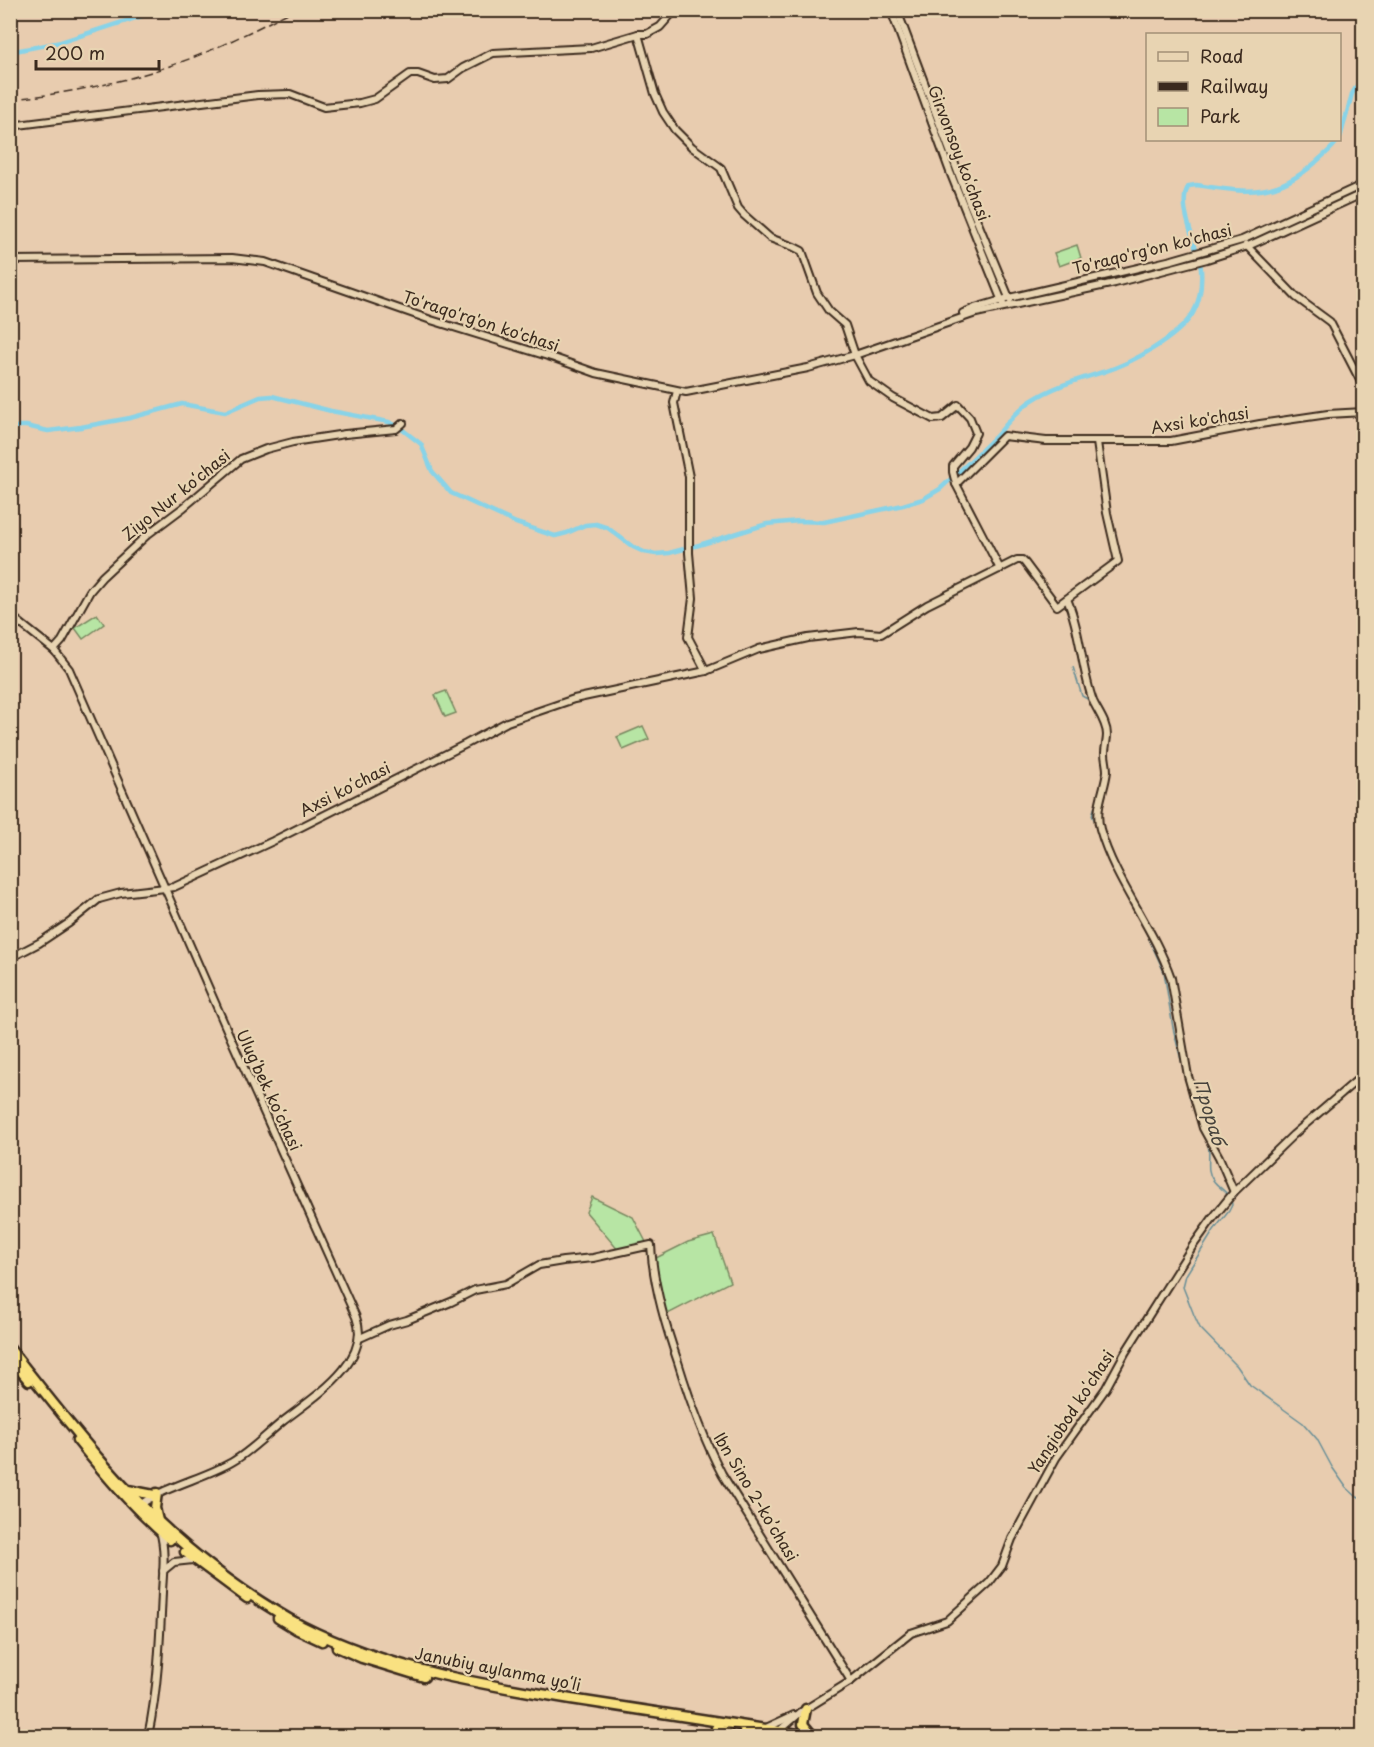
<svg xmlns="http://www.w3.org/2000/svg" width="1374" height="1747" viewBox="0 0 1374 1747" font-family="'Playpen Sans',sans-serif">
  <style>
    .green { fill: #b7e5a4; stroke: #798861; stroke-width: 1.5 }
    .lines { fill: none; stroke-linecap: round; stroke-linejoin: round }
    .stream { stroke: #698f97; stroke-width: 1.5 }
    .canal { stroke: #88d3e8; stroke-width: 4.5 }
    .secondary-casing { stroke: #3b2a1e; stroke-width: 10 }
    .highway-casing { stroke: #3b2a1e; stroke-width: 13 }
    .secondary { stroke: #e8d4b2; stroke-width: 6 }
    .highway { stroke: #f9e181; stroke-width: 8 }
    .rail { stroke: #3b2a1e; stroke-width: 1.5; stroke-dasharray: 9 4.5; stroke-linecap: butt }
    .labels { text-anchor: middle; stroke-width: 4.5; stroke-linejoin: round; paint-order: stroke }
    .street-label { font-size: 16px; fill: #3b2a1e; stroke: #e8d4b2 }
    .water-label { font-size: 18px; font-style: italic; fill: #47433c; stroke: #e8d4b2 }
  </style>
  <rect width="100%" height="100%" fill="#e8ccaf"/>
  <filter id="ink" filterUnits="userSpaceOnUse"><feTurbulence type="fractalNoise" baseFrequency=".0167" numOctaves="2"/><feDisplacementMap in="SourceGraphic" scale="12" xChannelSelector="R" yChannelSelector="G"/><feConvolveMatrix kernelMatrix="1 2 1 2 8 2 1 2 1" color-interpolation-filters="sRGB"/></filter>
  <g filter="url(#ink)">
    <g class="green">
      <polygon points="1077,245 1081,258 1059,266 1054,253"/>
      <polygon points="97,614 104,624 83,639 75,628"/>
      <polygon points="446,691 456,713 445,717 435,695"/>
      <polygon points="643,726 649,739 623,750 617,737"/>
      <polygon points="592,1197 633,1217 647,1244 619,1251 586,1212"/>
      <polygon points="714,1235 730,1282 666,1315 654,1259 688,1242"/>
    </g>
    <g class="lines">
      <g class="stream">
        <polyline points="1073,667 1082,696 1091,701"/>
        <polyline points="1096,824 1092,815 1099,794"/>
        <polyline points="1112,867 1119,882"/>
        <polyline points="1144,928 1164,972 1173,1028 1184,1072"/>
        <polyline points="1187,1083 1190,1099 1195,1110"/>
        <polyline points="1200,1129 1205,1138"/>
        <path d="M1208 1145C1211 1156 1205 1170 1213 1180 1217 1186 1223 1189 1228 1195"/>
        <polyline points="1231,1198 1232,1205 1229,1211 1214,1230 1186,1275 1183,1287 1194,1315 1200,1328 1237,1366 1250,1385 1303,1423 1317,1439 1332,1467 1346,1487 1357,1497 1364,1500"/>
      </g>
      <g class="canal">
        <polyline points="10,52 61,42 160,10"/>
        <polyline points="1340,138 1352,94 1364,74"/>
        <path d="M10 431 19 426H26L48 431 81 427 130 418 182 404 225 412 260 397 272 396 331 411 389 422 399 427 421 444 432 471 451 493 516 523 555 536 567 533 585 525 596 524 608 528 633 547 644 552 656 554 669 553 699 545 767 524 799 521 824 522 903 505 923 499 940 489C959 472 978 454 996 436 1007 424 1017 410 1031 401 1054 386 1077 380 1103 372 1130 364 1178 338 1193 313 1200 301 1202 284 1201 269 1199 249 1175 203 1189 186L1196 185C1246 192 1274 199 1315 163 1323 155 1333 149 1338 140"/>
      </g>
      <defs>
        <g id="secondary">
          <polyline points="891,10 950,172 1003,304"/>
          <polyline points="897,10 968,199 1010,300"/>
          <polyline points="638,34 655,94 663,112 675,130 692,147 721,168 738,208 744,215 770,238 794,247 802,251 817,293 829,311 845,325 855,355 869,381 893,398 933,419 942,418 958,405 970,418 976,433 969,447 953,466 953,472 956,484 1000,569"/>
          <polyline points="10,126 258,95 290,94 324,107 360,103 375,99 410,74 418,74 435,80 448,79 463,68 493,53 591,48 638,34 647,34 660,27 675,10"/>
          <polyline points="1246,245 1296,297 1330,322 1364,388"/>
          <polyline points="10,260 232,258 265,262 431,320 554,358 596,373 686,392 808,368 855,355 976,313 1115,283 1207,259 1248,246 1364,193"/>
          <polyline points="963,313 975,308 1009,298 1172,260 1242,240 1364,184"/>
          <polyline points="677,391 674,403 689,477 689,553 693,598 688,637 706,671"/>
          <polyline points="956,484 1004,436 1046,441 1171,441 1260,424 1328,414 1364,412"/>
          <path d="M1067 599C1081 632 1081 668 1093 701 1098 712 1107 723 1107 735 1107 741 1105 747 1105 753 1105 759 1107 765 1107 771 1105 791 1094 808 1100 829 1115 882 1153 926 1171 978L1188 1076 1203 1128 1219 1157 1234 1192"/>
          <path d="M10 615 54 650 69 669 227 1030 356 1317C373 1362 312 1398 282 1422 266 1435 250 1452 232 1462 202 1479 168 1485 140 1505"/>
          <polyline points="54,650 62,641 90,591 102,577 148,534 184,507 241,459 266,449 293,442 345,434 396,429 403,423"/>
          <polyline points="10,958 39,943 69,923 99,899 121,893 174,887 273,841 466,744 507,722 574,699 706,671 759,649 808,638 859,632 881,634 927,605 1017,560 1022,560 1025,563 1057,606 1118,561 1107,513 1097,442"/>
          <path d="M360 1338 389 1325 407 1320 451 1302 475 1290 506 1284 539 1265 563 1261 593 1258 651 1245C653 1284 665 1325 678 1362 690 1401 703 1438 722 1474L851 1681"/>
          <polyline points="163,1571 174,1562 193,1560"/>
          <polyline points="766,1728 794,1715"/>
          <polyline points="778,1732 801,1712 851,1681 911,1633 947,1621 989,1583 1002,1566 1012,1539 1056,1458 1106,1388 1125,1353 1192,1247 1212,1219 1234,1192 1293,1135 1364,1074"/>
          <path d="M148 1736C158 1689 160 1640 162 1592 163 1572 166 1551 160 1531"/>
        </g>
        <g id="highway">
          <path d="M10 1349C65 1418 119 1490 187 1547 220 1575 264 1606 302 1626 387 1669 479 1684 571 1699 651 1712 731 1723 811 1736"/>
          <polyline points="10,1358 29,1381"/>
          <path d="M77 1440C106 1476 135 1510 170 1540"/>
          <polyline points="128,1490 154,1495"/>
          <polyline points="157,1493 155,1508 158,1521"/>
          <polyline points="185,1552 247,1598"/>
          <polyline points="278,1618 296,1629 322,1641"/>
          <polyline points="337,1647 362,1658 424,1677"/>
          <polyline points="806,1709 803,1724 813,1736"/>
          <polyline points="716,1728 727,1732 730,1736"/>
          <polyline points="744,1732 773,1736"/>
        </g>
      </defs>
      <use href="#secondary" class="secondary-casing"/>
      <use href="#highway" class="highway-casing"/>
      <use href="#secondary" class="secondary"/>
      <use href="#highway" class="highway"/>
      <path class="rail" d="M10 99C68 94 126 82 181 62 220 48 257 28 294 10"/>
    </g>
  </g>
  <g class="labels">
    <g class="street-label">
      <text transform="translate(959 153) rotate(69)" y="6">Girvonsoy koʻchasi</text>
      <text transform="translate(1152 249) rotate(-14)" y="6">To'raqo'rg'on ko'chasi</text>
      <text transform="translate(481 321) rotate(18)" y="6">To'raqo'rg'on ko'chasi</text>
      <text transform="translate(1200 420) rotate(-9)" y="6">Axsi ko'chasi</text>
      <text transform="translate(176 495) rotate(-39)" y="6">Ziyo Nur koʻchasi</text>
      <text transform="translate(345 789) rotate(-27)" y="6">Axsi koʻchasi</text>
      <text transform="translate(269 1090) rotate(65)" y="6">Ulugʻbek koʻchasi</text>
      <text transform="translate(1071 1412) rotate(-57)" y="6">Yangiobod koʻchasi</text>
      <text transform="translate(756 1497) rotate(59)" y="6">Ibn Sino 2-koʼchasi</text>
      <text transform="translate(498 1669) rotate(11)" y="6">Janubiy aylanma yoʻli</text>
    </g>
    <g class="water-label">
      <text transform="translate(1209 1112) rotate(73)" y="6">Прораб</text>
    </g>
  </g>
  <rect width="1374" height="1747" fill="none" stroke="#e8d4b2" stroke-width="36"/>
  <rect x="18" y="18" width="1338" height="1711" fill="none" stroke="#3b2a1e" stroke-width="2" filter="url(#ink)"/>
  <rect x="1146" y="33" width="195" height="108" fill="#e8d4b2" stroke="#a39077" stroke-width="1.5"/>
  <rect x="1158" y="52" width="30" height="9" fill="#e8d4b2" stroke="#a39077" stroke-width="1.5"/>
  <text x="1200" y="63" font-size="18" fill="#3b2a1e">Road</text>
  <rect x="1158" y="82" width="30" height="9" fill="#3b2a1e" stroke="#a39077" stroke-width="1.5"/>
  <text x="1200" y="93" font-size="18" fill="#3b2a1e">Railway</text>
  <rect x="1158" y="108" width="30" height="18" fill="#b7e5a4" stroke="#a39077" stroke-width="1.5"/>
  <text x="1200" y="123" font-size="18" fill="#3b2a1e">Park</text>
  <path d="M36 60v9h123v-9" fill="none" stroke="#3b2a1e" stroke-width="3"/>
  <text x="45" y="60" font-size="18" fill="#3b2a1e" stroke="#e8d4b2" stroke-width="4.5" paint-order="stroke">200 m</text>
</svg>
